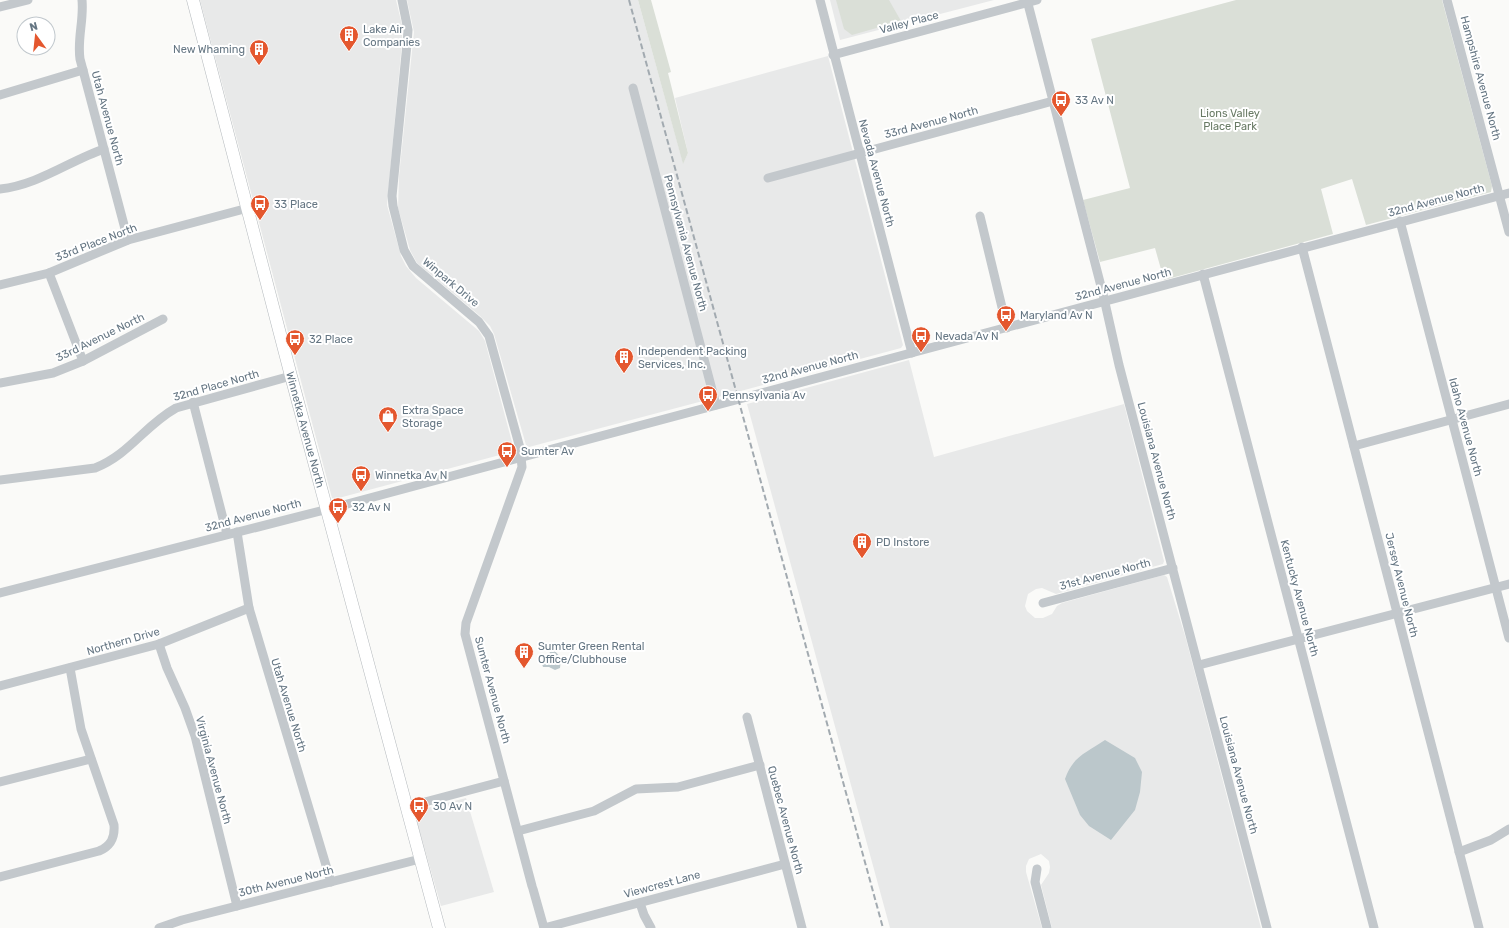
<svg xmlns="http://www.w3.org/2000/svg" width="1509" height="928" viewBox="0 0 1509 928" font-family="Rubik,sans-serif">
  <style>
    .built { fill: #e8e9e9 }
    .green { fill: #dadfd7 }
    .water { fill: #bbc7cb }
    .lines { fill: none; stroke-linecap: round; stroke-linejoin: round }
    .major-casing { stroke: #b5babe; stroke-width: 13 }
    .minor { stroke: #c3c8cc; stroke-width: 9 }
    .major { stroke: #fff; stroke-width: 12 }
    .rail { stroke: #a2aab0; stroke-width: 2; stroke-dasharray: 6 3; stroke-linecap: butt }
    .labels { text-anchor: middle; stroke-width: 4; stroke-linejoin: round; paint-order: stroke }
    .street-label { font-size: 11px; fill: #657683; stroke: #fff }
    .poi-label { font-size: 11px; fill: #657683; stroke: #fff; text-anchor: start }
    .park-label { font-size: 11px; fill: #687a64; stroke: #fff }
  </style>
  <rect width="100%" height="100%" fill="#fafaf8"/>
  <g class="built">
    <polygon points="200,0 396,0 402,25 402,42 387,205 401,256 406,266 416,278 479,331 485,341 513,446 511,452 335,499 332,498"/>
    <polygon points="407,0 638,0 683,163 688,153 675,98 828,56 903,345 901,348 752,388 529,447 526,445 494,334 490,326 480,316 417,263 410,250 398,208 399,176 414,32"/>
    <polygon points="830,0 994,0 840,40"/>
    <polygon points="909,360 934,457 1124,404 1164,561 1163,564 1056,594 1042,588 1036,589 1028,594 1025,606 1027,611 1035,618 1043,618 1052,614 1057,606 1062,603 1164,575 1167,577 1186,639 1261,928 1052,928 1041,885 1049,873 1050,867 1049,861 1041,854 1029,859 1026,866 1026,872 1042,928 890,928 747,404"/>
    <polygon points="466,798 494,892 441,906 415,815 419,810"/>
  </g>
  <g class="green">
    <polygon points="638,0 651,0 671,72 668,73 688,153 683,164"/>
    <polygon points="836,0 889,0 901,21 852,35 844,29"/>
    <polygon points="1236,0 1442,0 1492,186 1491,192 1366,225 1352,179 1321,189 1333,234 1164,280 1155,248 1100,262 1083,200 1130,188 1091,39"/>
  </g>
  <g class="water">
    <polygon points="555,651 561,658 560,668 555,670 549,667 543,667 541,661 547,658 550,652"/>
    <path d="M1105 740 1135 758 1142 772 1140 792 1135 810 1111 840 1089 826 1080 815 1065 779C1073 756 1086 753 1105 740Z"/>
  </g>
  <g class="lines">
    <defs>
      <g id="major">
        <path id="s1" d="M193 0 291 376 439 928"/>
      </g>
    </defs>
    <use href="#major" class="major-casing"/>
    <g class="minor">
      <path d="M82 0C84 20 77 39 80 59L128 240"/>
      <polyline points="402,0 408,30 407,44 392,196 393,206 404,250 413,266 479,322 489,336 520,448 522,467 466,623 465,634 532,886"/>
      <polyline points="820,0 912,353"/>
      <polyline points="1027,0 1103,294 1119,365 1267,928"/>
      <polyline points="1447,0 1509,232"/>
      <polyline points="0,7 28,0"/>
      <polyline points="833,55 1037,0"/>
      <polyline points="633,88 716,405"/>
      <polyline points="0,95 83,70"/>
      <polyline points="768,178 1053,101"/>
      <path d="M0 189C38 185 69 161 104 149"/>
      <polyline points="980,216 1007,328"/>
      <polyline points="1400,221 1509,638"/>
      <polyline points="1302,247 1479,928"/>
      <polyline points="49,273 83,361"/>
      <polyline points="1203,274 1374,928"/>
      <polyline points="0,285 49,273 128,240 248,208"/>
      <polyline points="0,383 53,373 83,361 163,319"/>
      <polyline points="193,402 227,534"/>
      <polyline points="1354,446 1509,404"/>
      <path d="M0 480 95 468C130 454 144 426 176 408L291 376"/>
      <polyline points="237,532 249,608 331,882"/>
      <polyline points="0,593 336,507 1509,193"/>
      <polyline points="1043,603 1173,568"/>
      <polyline points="159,644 167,668 185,708 195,736 237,906"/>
      <polyline points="1199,665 1509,584"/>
      <polyline points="0,686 159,644 249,608"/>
      <polyline points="747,717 802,928"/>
      <polyline points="0,782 91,759"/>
      <polyline points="406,807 504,781"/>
      <polyline points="518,831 594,811 636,789 678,787 760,765"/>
      <polyline points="1459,852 1491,840 1509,829"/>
      <polyline points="1037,869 1035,882 1047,928"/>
      <path d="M0 877 99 851C111 846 115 838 114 825L81 729 70 668"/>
      <polyline points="533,889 544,928"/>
      <polyline points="640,903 644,915 651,928"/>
      <polyline points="159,928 182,920 420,859"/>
      <polyline points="544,928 785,864"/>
    </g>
    <use href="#major" class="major"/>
    <polyline class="rail" points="629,0 883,928"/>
  </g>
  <defs>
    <symbol id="building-pin" viewBox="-11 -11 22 30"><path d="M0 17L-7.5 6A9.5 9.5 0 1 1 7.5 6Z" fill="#e4572e" stroke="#fff"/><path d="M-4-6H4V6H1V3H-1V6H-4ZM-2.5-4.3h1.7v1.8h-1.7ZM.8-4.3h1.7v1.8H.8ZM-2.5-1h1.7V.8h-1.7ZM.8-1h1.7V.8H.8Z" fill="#fff"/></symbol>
    <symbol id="bus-pin" viewBox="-11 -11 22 30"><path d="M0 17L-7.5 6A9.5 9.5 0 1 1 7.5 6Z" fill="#e4572e" stroke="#fff"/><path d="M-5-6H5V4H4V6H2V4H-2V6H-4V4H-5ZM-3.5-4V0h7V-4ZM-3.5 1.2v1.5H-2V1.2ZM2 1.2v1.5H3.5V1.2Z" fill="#fff"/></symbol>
    <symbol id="shop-pin" viewBox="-11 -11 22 30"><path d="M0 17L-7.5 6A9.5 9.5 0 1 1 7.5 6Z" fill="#e4572e" stroke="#fff"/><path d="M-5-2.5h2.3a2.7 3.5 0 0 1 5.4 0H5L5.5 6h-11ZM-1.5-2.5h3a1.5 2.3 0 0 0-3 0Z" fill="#fff"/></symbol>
  </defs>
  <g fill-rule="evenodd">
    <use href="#building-pin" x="338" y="24" width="22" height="30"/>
    <use href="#building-pin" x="248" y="38" width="22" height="30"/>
    <use href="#bus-pin" x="1050" y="89" width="22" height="30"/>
    <use href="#bus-pin" x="249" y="193" width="22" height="30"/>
    <use href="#bus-pin" x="995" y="304" width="22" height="30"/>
    <use href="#bus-pin" x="910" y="325" width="22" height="30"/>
    <use href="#bus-pin" x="284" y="328" width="22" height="30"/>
    <use href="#building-pin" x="613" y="346" width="22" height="30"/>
    <use href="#bus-pin" x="697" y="384" width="22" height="30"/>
    <use href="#shop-pin" x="377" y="405" width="22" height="30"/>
    <use href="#bus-pin" x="496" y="440" width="22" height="30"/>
    <use href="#bus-pin" x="350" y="464" width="22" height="30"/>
    <use href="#bus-pin" x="327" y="496" width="22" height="30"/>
    <use href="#building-pin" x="851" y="531" width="22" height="30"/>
    <use href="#building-pin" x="513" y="641" width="22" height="30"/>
    <use href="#bus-pin" x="408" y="795" width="22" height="30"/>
  </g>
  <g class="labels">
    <g class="street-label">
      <text transform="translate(909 22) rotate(-15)" y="4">Valley Place</text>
      <text transform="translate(1481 78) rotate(75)" y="4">Hampshire Avenue North</text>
      <text transform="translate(108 118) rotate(75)" y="4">Utah Avenue North</text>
      <text transform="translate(931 122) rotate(-15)" y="4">33rd Avenue North</text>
      <text transform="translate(877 173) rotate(75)" y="4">Nevada Avenue North</text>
      <text transform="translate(1436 200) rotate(-15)" y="4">32nd Avenue North</text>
      <text transform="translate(96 242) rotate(-21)" y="4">33rd Place North</text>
      <text transform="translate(686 243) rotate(75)" y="4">Pennsylvania Avenue North</text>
      <text transform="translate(451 282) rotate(40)" y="4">Winpark Drive</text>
      <text transform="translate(1123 284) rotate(-15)" y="4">32nd Avenue North</text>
      <text transform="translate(100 337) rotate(-26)" y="4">33rd Avenue North</text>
      <text transform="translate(810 367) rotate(-15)" y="4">32nd Avenue North</text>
      <text transform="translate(216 385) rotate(-16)" y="4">32nd Place North</text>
      <text transform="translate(1466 427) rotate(75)" y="4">Idaho Avenue North</text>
      <text dy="4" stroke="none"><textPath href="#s1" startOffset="444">Winnetka Avenue North</textPath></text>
      <text transform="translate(1157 461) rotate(75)" y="4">Louisiana Avenue North</text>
      <text transform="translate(253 515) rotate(-15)" y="4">32nd Avenue North</text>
      <text transform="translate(1105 574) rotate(-15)" y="4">31st Avenue North</text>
      <text transform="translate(1402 585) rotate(76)" y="4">Jersey Avenue North</text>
      <text transform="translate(1300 598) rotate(75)" y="4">Kentucky Avenue North</text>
      <text transform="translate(123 641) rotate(-16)" y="4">Northern Drive</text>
      <text transform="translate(493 690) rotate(75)" y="4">Sumter Avenue North</text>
      <text transform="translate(289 705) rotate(73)" y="4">Utah Avenue North</text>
      <text transform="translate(214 770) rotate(75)" y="4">Virginia Avenue North</text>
      <text transform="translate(1239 775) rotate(75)" y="4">Louisiana Avenue North</text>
      <text transform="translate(786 820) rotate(75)" y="4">Quebec Avenue North</text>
      <text transform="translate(286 881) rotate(-14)" y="4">30th Avenue North</text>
      <text transform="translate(662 884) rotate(-15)" y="4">Viewcrest Lane</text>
    </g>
    <g class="poi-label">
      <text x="363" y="33">Lake Air<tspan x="363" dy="13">Companies</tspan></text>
      <text x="245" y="53" text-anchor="end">New Whaming</text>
      <text x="1075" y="104">33 Av N</text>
      <text x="274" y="208">33 Place</text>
      <text x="1020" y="319">Maryland Av N</text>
      <text x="935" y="340">Nevada Av N</text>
      <text x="309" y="343">32 Place</text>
      <text x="638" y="355">Independent Packing<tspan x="638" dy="13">Services, Inc.</tspan></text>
      <text x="722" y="399">Pennsylvania Av</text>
      <text x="402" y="414">Extra Space<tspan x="402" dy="13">Storage</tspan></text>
      <text x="521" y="455">Sumter Av</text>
      <text x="375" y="479">Winnetka Av N</text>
      <text x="352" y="511">32 Av N</text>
      <text x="876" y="546">PD Instore</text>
      <text x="538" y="650">Sumter Green Rental<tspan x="538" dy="13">Office/Clubhouse</tspan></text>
      <text x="433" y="810">30 Av N</text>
    </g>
    <g class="park-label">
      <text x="1230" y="117">Lions Valley<tspan x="1230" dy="13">Place Park</tspan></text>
    </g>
  </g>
  <g transform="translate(36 36) rotate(345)"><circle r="19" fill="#ffffff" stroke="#c1c8cd"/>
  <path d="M0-3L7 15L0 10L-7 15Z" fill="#e4572e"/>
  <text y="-6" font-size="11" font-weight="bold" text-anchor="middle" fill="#657683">N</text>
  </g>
</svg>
